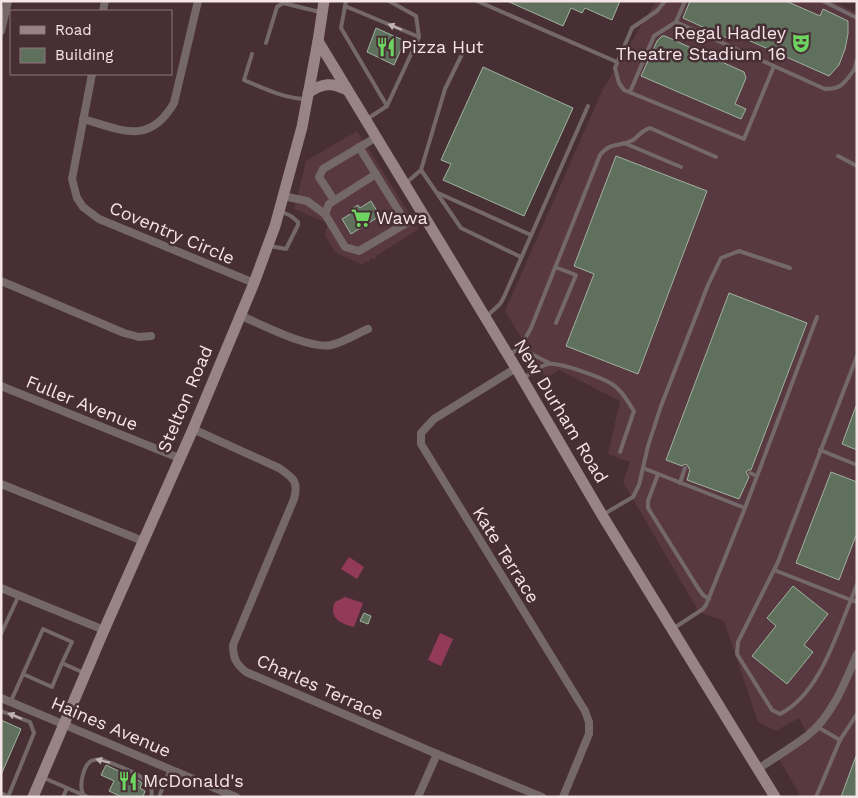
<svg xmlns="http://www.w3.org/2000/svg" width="858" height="798" viewBox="0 0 858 798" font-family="'Work Sans',sans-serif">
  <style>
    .built { fill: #583841 }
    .green { fill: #943a59 }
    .building { fill: #5f705c; stroke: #a0b39d }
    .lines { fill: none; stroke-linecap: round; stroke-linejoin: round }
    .lane { stroke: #74686b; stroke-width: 4 }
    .street { stroke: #74686b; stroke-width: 8 }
    .secondary { stroke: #978388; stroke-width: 11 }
    .oneway { fill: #c1b2b6 }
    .labels { text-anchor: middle; stroke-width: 5; stroke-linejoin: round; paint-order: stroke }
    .poi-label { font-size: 18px; fill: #f5e4e8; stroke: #472f35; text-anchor: start }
    .street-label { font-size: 18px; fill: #f5e4e8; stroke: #472f35 }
  </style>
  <rect width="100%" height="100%" fill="#472f35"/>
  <g class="built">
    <polygon points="656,1 832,1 857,13 857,63 852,75 857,74 857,797 801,797 779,759 809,738 799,718 776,731 758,722 724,621 699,612 623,482 630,462 608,454 620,401 559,370 546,379 505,311 602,91"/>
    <polygon points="357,131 419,229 376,256 374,260 371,258 369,262 365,261 363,265 335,252 325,235 328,223 294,209 306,161"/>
  </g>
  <g class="green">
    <polygon points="349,557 364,567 357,579 341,569"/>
    <path d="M345 597 363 603 354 627C341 624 328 618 335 602Z"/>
    <polygon points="440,633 453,639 441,666 428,660"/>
  </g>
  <g class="building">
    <polygon points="507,1 620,1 612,20 585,8 582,13 571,8 563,26"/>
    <polygon points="690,1 786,1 820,16 823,9 848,21 848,34 845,49 839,65 829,76 730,32 727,38 683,18"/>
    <polygon points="376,28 405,41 394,65 367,52"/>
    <polygon points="662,36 665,36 744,72 746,78 735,104 746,109 741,119 641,76 657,41"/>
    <polygon points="483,67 573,108 524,216 443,180 451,164 441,160"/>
    <polygon points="616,156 707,191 638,374 566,346 594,274 574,266"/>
    <polygon points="371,201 380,216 351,234 342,219 352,213 350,210 358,205 360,208"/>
    <polygon points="729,293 807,323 751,470 748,470 746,472 749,477 739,499 687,480 690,470 687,465 685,464 682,466 666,460"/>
    <polygon points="856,406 857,406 857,450 842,444"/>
    <polygon points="831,472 857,482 857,533 839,580 796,563"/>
    <polygon points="793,586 828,614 804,645 813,652 787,684 752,656 776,626 767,618"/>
    <polygon points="364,613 371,616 368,624 360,621"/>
    <polygon points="1,720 21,729 1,775"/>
    <polygon points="856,756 857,797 841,797"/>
    <polygon points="106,765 140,781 142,783 140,788 145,791 143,797 122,797 109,791 114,781 101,775"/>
  </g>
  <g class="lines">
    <g class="lane">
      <polyline points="346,1 341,28 387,106"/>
      <polyline points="389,1 416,16 419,37"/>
      <polyline points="477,1 617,62"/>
      <polyline points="665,1 657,11 632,28 615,68 619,83 624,90 744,139 774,66"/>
      <polyline points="823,1 857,18"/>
      <polyline points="345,6 419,37 387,106 367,119"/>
      <polyline points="676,22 685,1"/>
      <polyline points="266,43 277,7 283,3 320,12"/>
      <path d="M252 54 244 80C263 88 283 98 305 99"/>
      <polyline points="854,70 857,60"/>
      <path d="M630 92 654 36 676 22 825 89C842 89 844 83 854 70L857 69"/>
      <polyline points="624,143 681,167"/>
      <polyline points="838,156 857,166"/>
      <polyline points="421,170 445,89 467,44"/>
      <polyline points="406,183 421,170 461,228 521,257"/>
      <polyline points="438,193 531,235"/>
      <polyline points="270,246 286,249 298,225 298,222 291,216 280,211"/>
      <polyline points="555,267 576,275 556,323"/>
      <polyline points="487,316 500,304 504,297 588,106"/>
      <polyline points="520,348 549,363"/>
      <path d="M510 354 520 348 531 328 600 155C613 140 619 148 633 140 639 136 642 130 650 128L716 157"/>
      <path d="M857 356 778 562 738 642 737 654 772 710 780 714C819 694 835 638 851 600L857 602"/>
      <path d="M524 378C531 373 540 366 548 364 559 362 601 377 612 384 622 390 628 402 634 411L620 452"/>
      <polyline points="820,450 857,465"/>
      <polyline points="643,468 745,508 817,317"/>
      <polyline points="750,473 757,476"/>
      <polyline points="658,474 648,501 648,508 698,588 703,595 709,599"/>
      <polyline points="680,483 685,468"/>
      <polyline points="604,514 633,497 639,485 648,446 661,406 708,285 721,258 739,251 790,268"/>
      <polyline points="774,570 851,600 857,584"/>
      <polyline points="674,628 703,609 706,605 745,508"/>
      <polyline points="1,634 19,595"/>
      <polyline points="62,663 52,687 23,674 43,629 72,642 62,663 84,673"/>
      <polyline points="11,701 23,674"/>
      <polyline points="1,711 30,722 34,733 8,797"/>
      <polyline points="840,740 857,714"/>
      <polyline points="44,778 88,797"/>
      <polyline points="1,793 9,797"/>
      <path d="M83 794C79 786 83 766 91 761 95 759 98 759 103 760 117 766 158 777 151 797"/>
      <polyline points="63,797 67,788"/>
      <polyline points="159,797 170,769"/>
      <polyline points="816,797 840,740 816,726"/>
    </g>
    <g class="street">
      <polyline points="103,11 105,1"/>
      <polyline points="1,31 8,1"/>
      <polyline points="92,74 72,179 77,198 83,207 99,219 254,283"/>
      <path d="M83 119C122 130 149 146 174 103L198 1"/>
      <polyline points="359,147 406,223"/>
      <polyline points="283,196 307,201 325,214 345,247 359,251 422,214"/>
      <polyline points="334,200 319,177 323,169 375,138"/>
      <polyline points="325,214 329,204 376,174"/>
      <polyline points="1,281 124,333 139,337 151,336"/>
      <path d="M239 315C261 324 310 350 331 345 344 342 356 334 368 329"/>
      <polyline points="516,368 434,419 421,433 421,444 585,711 589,722 589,734 563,797"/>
      <polyline points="1,386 179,458"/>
      <path d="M193 429 279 468C293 478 299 481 294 499L233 645C233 658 236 664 246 672L437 754 542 797"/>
      <polyline points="1,484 143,541"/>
      <polyline points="1,588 104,630"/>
      <polyline points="1,698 236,797"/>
      <path d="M758 769C774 758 791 748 807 736 832 716 845 683 857 654"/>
      <polyline points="418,797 437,754"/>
    </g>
    <g class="secondary">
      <polyline points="318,41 516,368 602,515 775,797"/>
      <path d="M308 93C322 83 332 82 347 90"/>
      <polyline points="33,797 104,630 193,429 254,283 275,226 302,127 318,41 324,1"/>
    </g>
  </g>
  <defs><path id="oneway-solid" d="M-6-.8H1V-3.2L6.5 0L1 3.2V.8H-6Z" transform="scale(1.25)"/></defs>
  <g class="oneway">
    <use href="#oneway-solid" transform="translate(395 27) rotate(-157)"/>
    <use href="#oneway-solid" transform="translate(15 716) rotate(-158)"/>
    <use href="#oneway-solid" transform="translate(103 761) rotate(-166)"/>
  </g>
  <defs>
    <symbol id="theatre-bare" viewBox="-9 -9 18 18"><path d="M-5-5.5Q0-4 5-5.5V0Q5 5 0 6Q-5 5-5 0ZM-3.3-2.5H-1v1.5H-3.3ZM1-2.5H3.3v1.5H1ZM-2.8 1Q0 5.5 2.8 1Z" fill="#6dd361" stroke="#472f35" stroke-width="2.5" paint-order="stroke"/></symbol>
    <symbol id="restaurant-bare" viewBox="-9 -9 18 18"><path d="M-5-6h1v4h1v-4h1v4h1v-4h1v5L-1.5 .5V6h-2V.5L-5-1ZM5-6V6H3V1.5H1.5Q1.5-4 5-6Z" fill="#6dd361" stroke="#472f35" stroke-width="2.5" paint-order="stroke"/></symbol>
    <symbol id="supermarket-bare" viewBox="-9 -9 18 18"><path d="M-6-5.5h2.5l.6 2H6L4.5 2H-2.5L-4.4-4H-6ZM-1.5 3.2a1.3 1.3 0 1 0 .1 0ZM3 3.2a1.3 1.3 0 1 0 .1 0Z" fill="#6dd361" stroke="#472f35" stroke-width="2.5" paint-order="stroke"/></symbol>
  </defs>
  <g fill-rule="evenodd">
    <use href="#theatre-bare" x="787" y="29" width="28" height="28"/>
    <use href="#restaurant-bare" x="372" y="33" width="28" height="28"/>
    <use href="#supermarket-bare" x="347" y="204" width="28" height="28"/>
    <use href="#restaurant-bare" x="114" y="767" width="28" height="28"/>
  </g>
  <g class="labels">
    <g class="poi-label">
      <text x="786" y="39" text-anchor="end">Regal Hadley<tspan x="786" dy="21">Theatre Stadium 16</tspan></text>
      <text x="401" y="53">Pizza Hut</text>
      <text x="376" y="224">Wawa</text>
      <text x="143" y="787">McDonald's</text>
    </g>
    <g class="street-label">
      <text transform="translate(172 233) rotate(23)" y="6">Coventry Circle</text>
      <text transform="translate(185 399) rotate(-67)" y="6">Stelton Road</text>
      <text transform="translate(82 403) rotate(22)" y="6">Fuller Avenue</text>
      <text transform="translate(561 411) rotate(59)" y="6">New Durham Road</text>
      <text transform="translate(506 555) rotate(58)" y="6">Kate Terrace</text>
      <text transform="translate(320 687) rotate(24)" y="6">Charles Terrace</text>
      <text transform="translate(111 727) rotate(23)" y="6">Haines Avenue</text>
    </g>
  </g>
  <rect width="858" height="798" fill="none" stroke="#f5e4e8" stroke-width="5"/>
  <rect x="10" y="10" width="162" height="65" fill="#472f35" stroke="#8d777d"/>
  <rect x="20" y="26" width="25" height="8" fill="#978388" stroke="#8d777d"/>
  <text x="55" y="35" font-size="15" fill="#f5e4e8">Road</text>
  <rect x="20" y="48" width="25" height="15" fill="#5f705c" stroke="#8d777d"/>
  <text x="55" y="60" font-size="15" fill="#f5e4e8">Building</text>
</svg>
